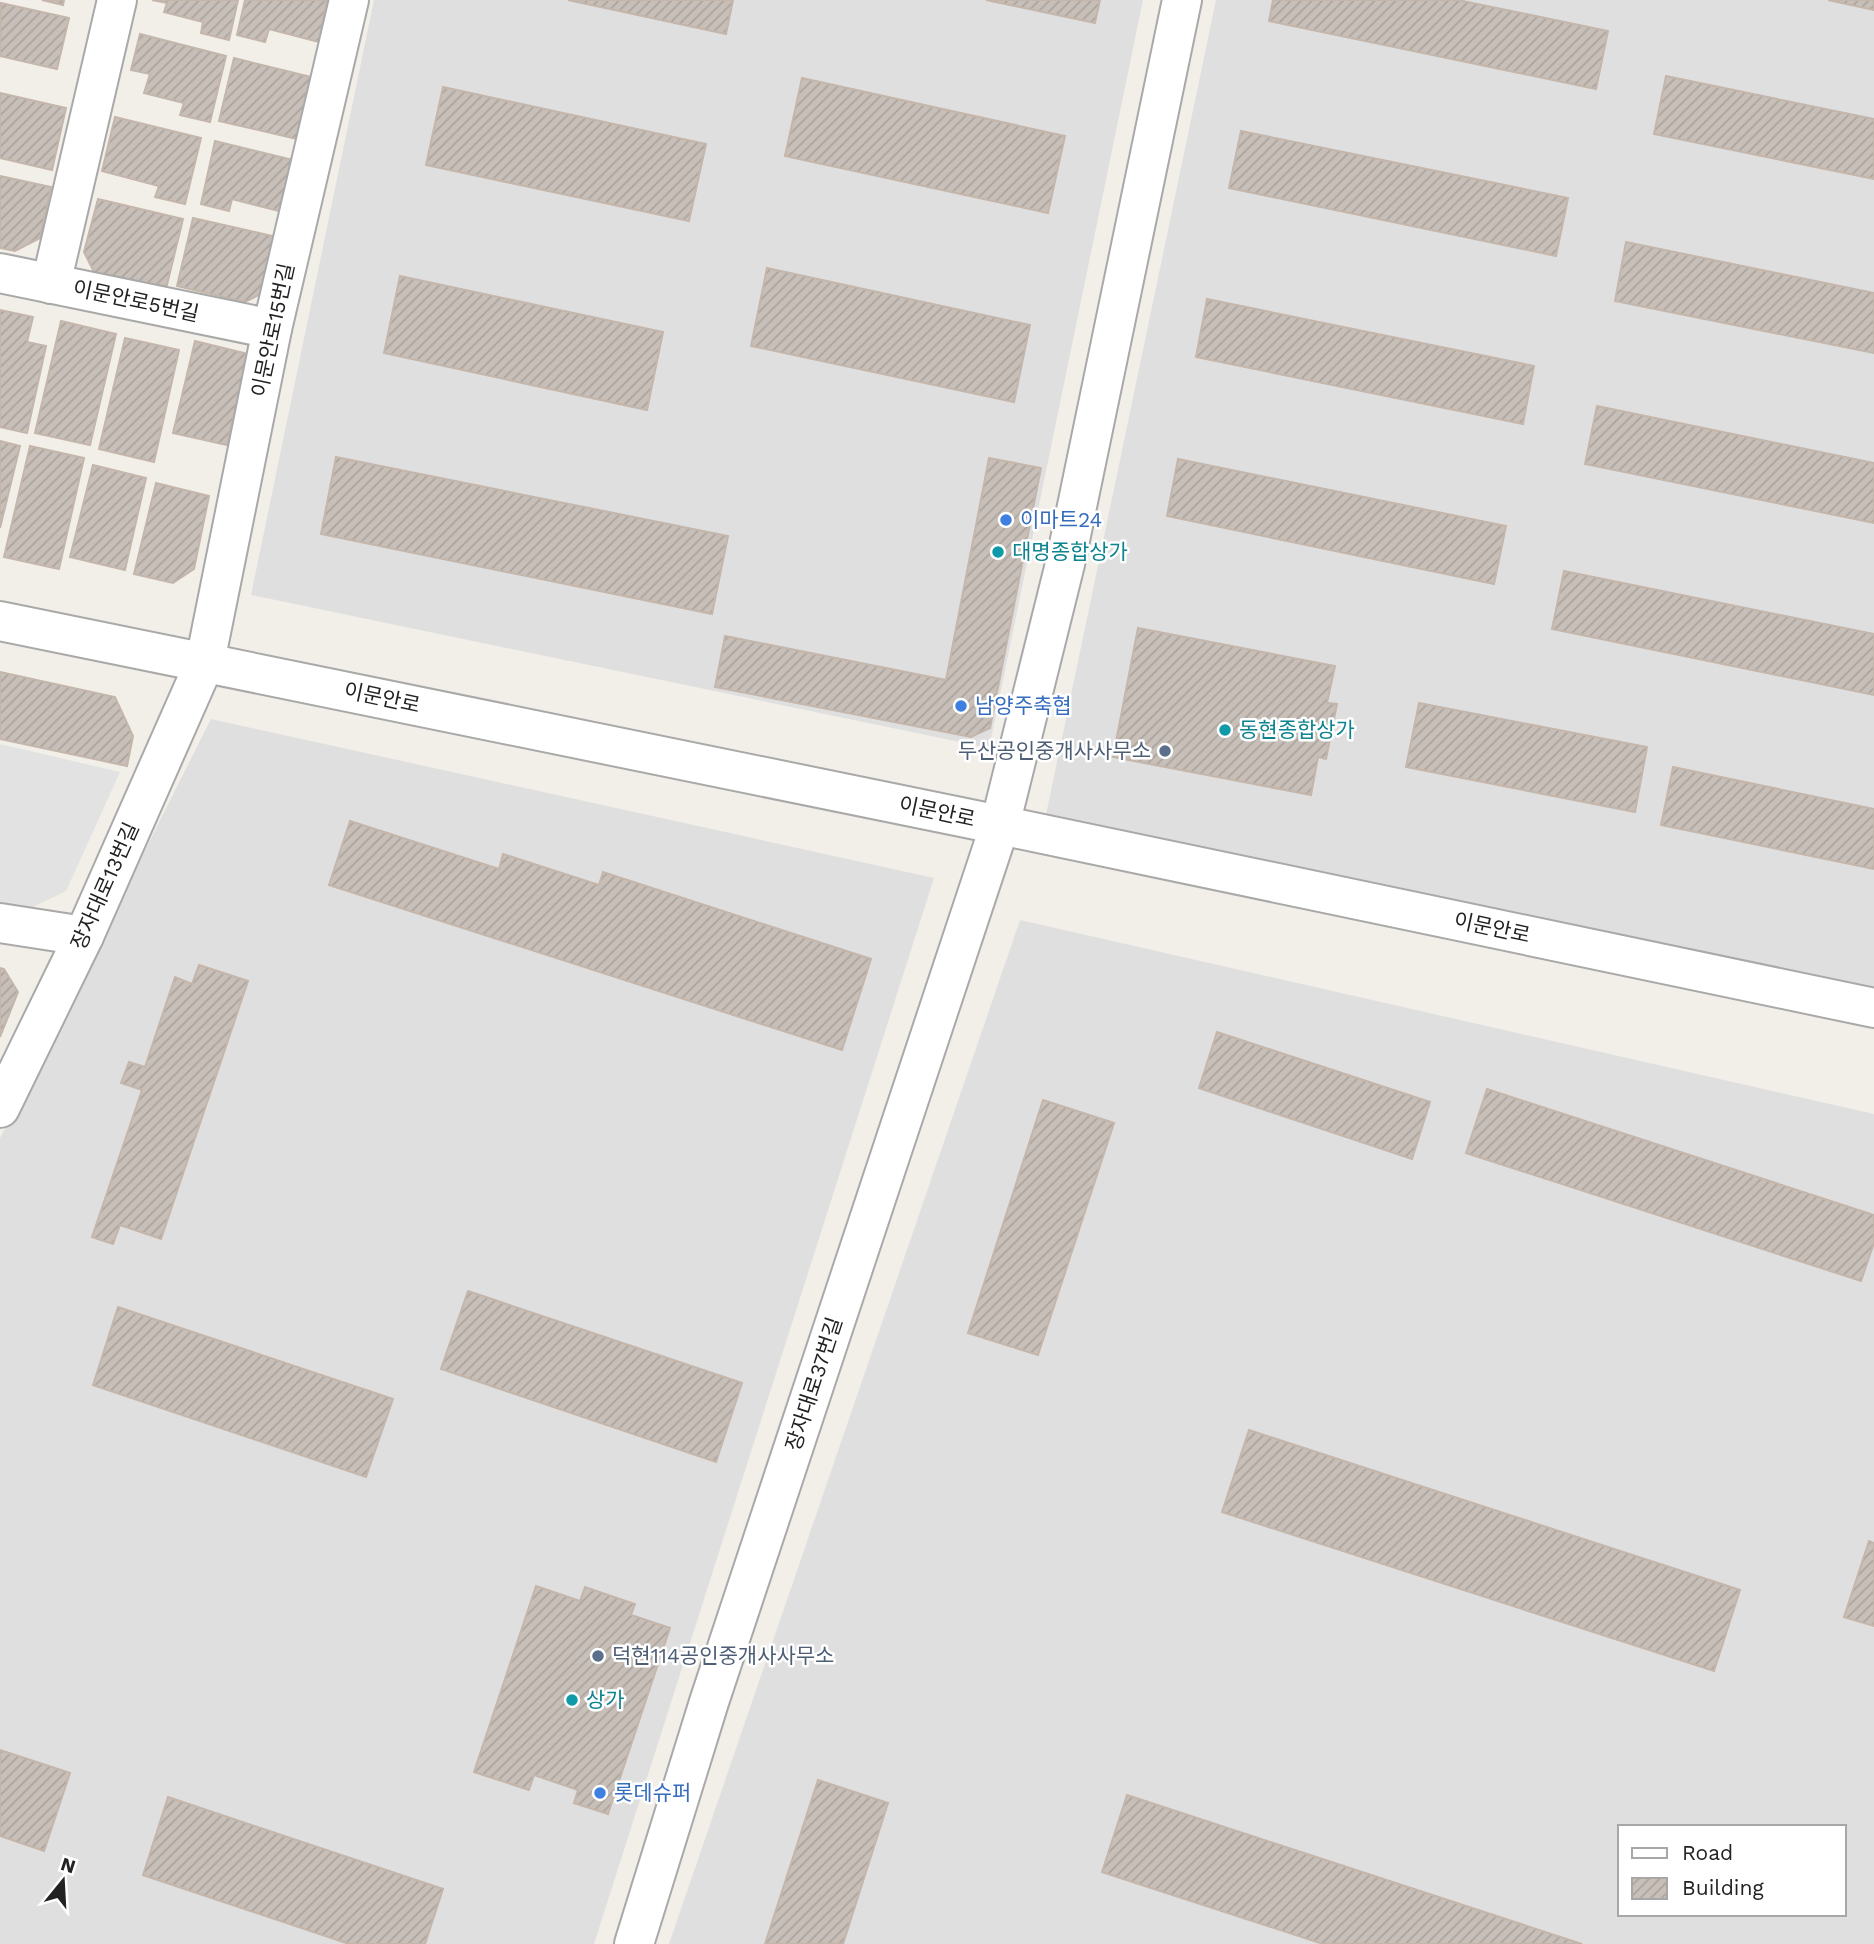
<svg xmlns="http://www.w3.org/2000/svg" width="1874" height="1944" viewBox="0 0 1874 1944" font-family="'Work Sans','Noto Sans KR',sans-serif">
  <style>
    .residential { fill: #e0dfdf; fill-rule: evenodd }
    .parking { fill: #e2e2e2 }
    .building { fill: url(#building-hatch); stroke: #c4b6ab; stroke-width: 2 }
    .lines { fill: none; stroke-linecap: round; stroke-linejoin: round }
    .minor-casing { stroke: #a9a9a9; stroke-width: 42 }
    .tertiary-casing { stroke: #a9a9a9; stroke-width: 42 }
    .minor { stroke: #fff; stroke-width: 38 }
    .tertiary { stroke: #fff; stroke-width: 38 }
    .shop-dot { fill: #3f7fe0; stroke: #fff; stroke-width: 2.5 }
    .culture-dot { fill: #0f9aa8; stroke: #fff; stroke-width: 2.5 }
    .service-dot { fill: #5c6f8a; stroke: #fff; stroke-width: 2.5 }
    .labels { text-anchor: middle; stroke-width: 5; stroke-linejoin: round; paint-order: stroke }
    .street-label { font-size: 21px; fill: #222; stroke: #fff }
    .shop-label { font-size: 21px; fill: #366cbe; stroke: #fff; text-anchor: start }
    .culture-label { font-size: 21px; fill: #0d838f; stroke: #fff; text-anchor: start }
    .service-label { font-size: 21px; fill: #4e5e75; stroke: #fff; text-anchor: end }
  </style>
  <defs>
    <pattern id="building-hatch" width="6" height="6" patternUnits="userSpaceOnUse" patternTransform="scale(1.75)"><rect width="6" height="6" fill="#c7bfb8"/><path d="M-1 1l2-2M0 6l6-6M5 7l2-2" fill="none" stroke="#aba49e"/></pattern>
  </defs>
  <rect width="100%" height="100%" fill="#f2efe9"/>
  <g class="residential">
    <polygon points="374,0 1143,0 989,748 251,595"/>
    <polygon points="1216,0 1874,0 1874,1008 1042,834"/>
    <polygon points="211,719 934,878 594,1944 0,1944 0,1138"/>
    <path d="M1020 920 1874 1114V1944H669ZM1620 1827H1844V1914H1620Z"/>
  </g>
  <polygon class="parking" points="0,744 120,772 66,891 31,908 0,902"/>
  <g class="building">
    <polygon points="42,0 64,0 63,5"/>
    <polygon points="152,0 238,0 229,40 201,33 203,22 164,12 167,3"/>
    <polygon points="245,0 327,0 319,42 269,29 265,42 237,35"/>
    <polygon points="568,0 733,0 726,34"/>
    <polygon points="986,0 1100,0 1095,23"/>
    <polygon points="1273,0 1458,0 1608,31 1596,89 1269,21"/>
    <polygon points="1828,0 1874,0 1874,10"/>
    <polygon points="1,3 69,18 57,69 0,56"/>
    <polygon points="140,34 226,56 210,122 180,115 184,103 144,93 150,74 131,70"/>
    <polygon points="234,58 311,77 297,139 219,121"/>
    <polygon points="1666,76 1874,119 1874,179 1654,134"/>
    <polygon points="802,78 1065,136 1048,213 785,156"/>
    <polygon points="443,87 706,144 689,221 426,165"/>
    <polygon points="0,93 66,108 52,170 0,158"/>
    <polygon points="115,117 201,138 185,204 155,197 159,186 102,171"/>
    <polygon points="1241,131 1568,198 1556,256 1229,188"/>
    <polygon points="215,141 293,160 283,212 232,199 229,211 201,204"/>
    <polygon points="0,176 51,187 40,238 15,251 0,248"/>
    <polygon points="98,199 183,219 165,293 96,276 84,252"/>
    <polygon points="193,218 281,238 270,289 245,302 177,286"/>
    <polygon points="1626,242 1874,293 1874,353 1615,301"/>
    <polygon points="767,268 1030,325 1014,402 751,346"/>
    <polygon points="400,276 663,332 647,410 384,353"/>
    <polygon points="1207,299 1534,366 1523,424 1196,357"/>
    <polygon points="0,310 33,317 27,342 46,346 27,433 0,427"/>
    <polygon points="61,321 116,334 90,445 35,433"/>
    <polygon points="125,338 179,350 154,462 99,449"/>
    <polygon points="195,341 248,354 227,445 173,433"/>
    <polygon points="1597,406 1874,463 1874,523 1585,464"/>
    <polygon points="0,441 20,446 0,528"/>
    <polygon points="30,446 84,458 59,569 4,557"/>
    <polygon points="336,457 728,536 712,614 321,534"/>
    <polygon points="989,458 1041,468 990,728 971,737 715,687 725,636 946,680"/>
    <polygon points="1178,459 1506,526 1494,584 1167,516"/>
    <polygon points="93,465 146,478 125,570 70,557"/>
    <polygon points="156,483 209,496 194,569 173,583 134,574"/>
    <polygon points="1564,571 1874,634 1874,695 1552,629"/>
    <polygon points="1138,628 1335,666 1327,703 1337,704 1326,759 1318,757 1311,795 1113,757"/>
    <polygon points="0,672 115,697 133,736 127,766 0,739"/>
    <polygon points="1419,703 1647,747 1635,812 1406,767"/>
    <polygon points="1673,767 1874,809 1874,869 1661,825"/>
    <polygon points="350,821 499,869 503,854 599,885 603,872 871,959 842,1050 329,885"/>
    <polygon points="199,965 248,981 161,1239 120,1225 113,1244 92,1237 142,1090 121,1083 129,1062 145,1067 175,977 192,984"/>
    <polygon points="0,968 4,969 18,992 0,1037"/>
    <polygon points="1217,1032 1430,1102 1412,1159 1199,1088"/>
    <polygon points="1487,1089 1874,1215 1874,1243 1861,1281 1466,1153"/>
    <polygon points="1043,1100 1114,1123 1038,1355 968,1333"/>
    <polygon points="468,1291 742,1383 716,1462 441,1369"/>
    <polygon points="118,1307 393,1399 366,1477 93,1385"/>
    <polygon points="1249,1430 1740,1590 1714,1671 1222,1512"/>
    <polygon points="1869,1541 1874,1543 1874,1626 1844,1617"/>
    <polygon points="536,1586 580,1601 585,1587 635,1604 631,1615 670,1628 608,1814 574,1803 578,1790 534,1775 529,1790 474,1772"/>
    <polygon points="0,1750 70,1773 44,1851 0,1836"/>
    <polygon points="818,1780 888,1803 843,1944 765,1944"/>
    <polygon points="1127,1795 1582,1944 1323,1944 1102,1872"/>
    <polygon points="168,1797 443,1889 425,1944 349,1944 143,1875"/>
  </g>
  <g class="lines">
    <defs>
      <g id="minor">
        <polyline points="0,273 272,329"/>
        <polyline points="51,284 117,0"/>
        <polyline points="0,923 84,936"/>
        <polyline points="0,1108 84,936 205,662 272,329 349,0"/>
      </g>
      <g id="tertiary">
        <polyline points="0,621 1000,825 1874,1008"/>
        <polyline points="634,1944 709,1702 1000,825 1065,564 1182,0"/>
      </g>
    </defs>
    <use href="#minor" class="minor-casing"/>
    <use href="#tertiary" class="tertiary-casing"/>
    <use href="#minor" class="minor"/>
    <use href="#tertiary" class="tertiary"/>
  </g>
  <g class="shop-dot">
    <circle cx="1006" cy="520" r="7"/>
    <circle cx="961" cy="706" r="7"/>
    <circle cx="600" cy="1793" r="7"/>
  </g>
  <g class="culture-dot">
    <circle cx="998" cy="552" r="7"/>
    <circle cx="1225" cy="730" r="7"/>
    <circle cx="572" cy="1700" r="7"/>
  </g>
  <g class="service-dot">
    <circle cx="1165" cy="751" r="7"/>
    <circle cx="598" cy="1656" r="7"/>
  </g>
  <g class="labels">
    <g class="street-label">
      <text transform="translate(136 301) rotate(12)" y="7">이문안로5번길</text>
      <text transform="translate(273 330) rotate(-78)" y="7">이문안로15번길</text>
      <text transform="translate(382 698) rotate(12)" y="7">이문안로</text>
      <text transform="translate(937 812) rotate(12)" y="7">이문안로</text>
      <text transform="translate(105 886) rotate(-66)" y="7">장자대로13번길</text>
      <text transform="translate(1492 928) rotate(12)" y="7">이문안로</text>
      <text transform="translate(814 1384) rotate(-72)" y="7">장자대로37번길</text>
    </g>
    <g class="shop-label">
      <text x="1020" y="527">이마트24</text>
      <text x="975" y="713">남양주축협</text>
      <text x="614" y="1800">롯데슈퍼</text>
    </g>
    <g class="culture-label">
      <text x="1012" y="559">대명종합상가</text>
      <text x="1239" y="737">동현종합상가</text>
      <text x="586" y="1707">상가</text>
    </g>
    <g class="service-label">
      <text x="1151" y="758">두산공인중개사사무소</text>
      <text x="612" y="1663" text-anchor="start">덕현114공인중개사사무소</text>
    </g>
  </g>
  <rect x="1618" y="1825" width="228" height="91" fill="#ffffff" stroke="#a7a7a7" stroke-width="2"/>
  <rect x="1632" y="1848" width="35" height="10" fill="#ffffff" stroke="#a7a7a7" stroke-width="2"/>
  <text x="1682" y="1860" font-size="21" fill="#222222">Road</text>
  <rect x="1632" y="1878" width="35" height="21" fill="url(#building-hatch)" stroke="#a7a7a7" stroke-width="2"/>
  <text x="1682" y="1895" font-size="21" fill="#222222">Building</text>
  <g transform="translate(63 1881) rotate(18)" stroke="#ffffff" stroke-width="5" paint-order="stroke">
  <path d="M0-5L12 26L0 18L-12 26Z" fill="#222222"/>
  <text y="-10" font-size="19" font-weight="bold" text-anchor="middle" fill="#222222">N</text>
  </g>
</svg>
